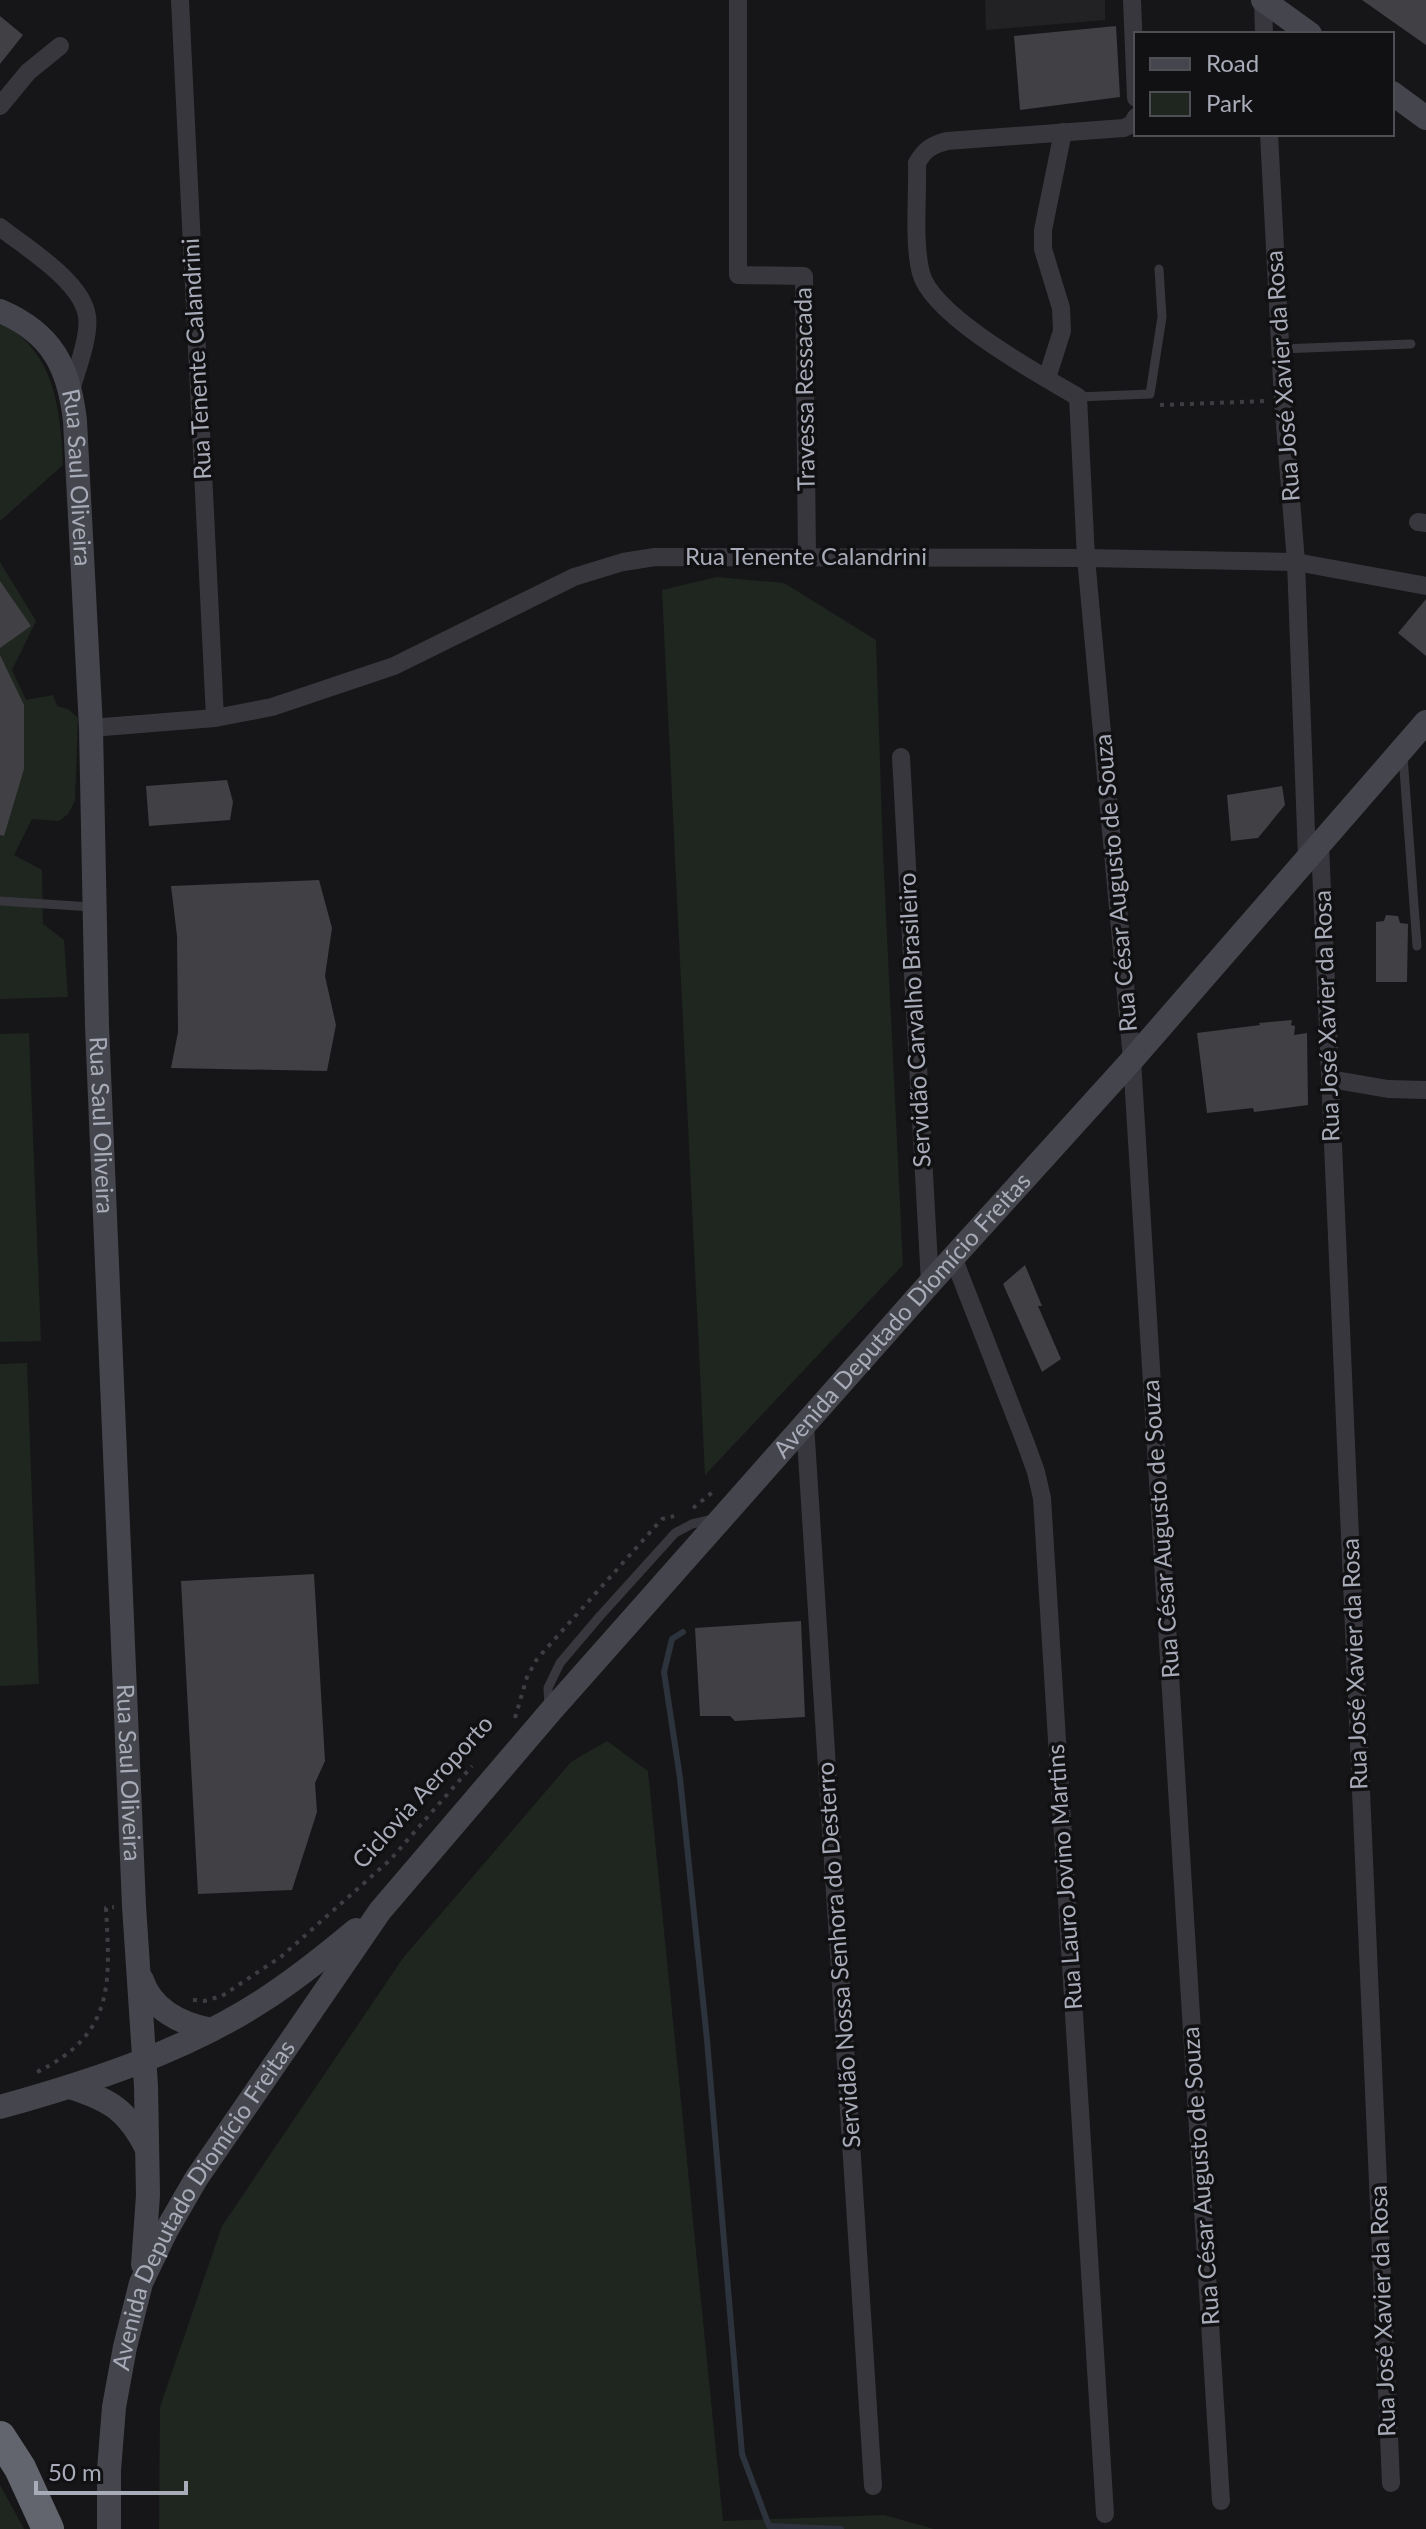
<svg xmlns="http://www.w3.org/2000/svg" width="1426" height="2529" viewBox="0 0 1426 2529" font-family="Lato,sans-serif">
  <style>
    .built { fill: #222225 }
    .green { fill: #1e261f }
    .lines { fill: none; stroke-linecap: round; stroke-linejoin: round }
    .stream { stroke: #2c333c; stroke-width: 6 }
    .building { fill: #404045 }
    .path { stroke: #3d3e44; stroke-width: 4; stroke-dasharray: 4 6; stroke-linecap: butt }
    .lane { stroke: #37373d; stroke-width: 9 }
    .street { stroke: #37373d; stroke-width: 18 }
    .secondary { stroke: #45464d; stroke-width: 24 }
    .highway { stroke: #63656e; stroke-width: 32 }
    .labels { text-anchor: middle; stroke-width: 7; stroke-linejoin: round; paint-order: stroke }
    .street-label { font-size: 24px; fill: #a8abb8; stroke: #111113 }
  </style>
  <rect width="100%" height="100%" fill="#161618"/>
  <polygon class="built" points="985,0 1105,0 1105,20 986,30"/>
  <g class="green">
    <path d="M0 321C55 353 60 407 63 465L0 521Z"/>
    <polygon points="0,562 36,621 12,670 26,700 53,695 57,706 68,709 78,718 75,801 68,814 59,821 32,819 14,855 42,870 43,924 64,940 68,997 0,999"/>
    <polygon points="717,577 784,583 876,640 883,853 903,1265 705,1475 662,590"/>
    <polygon points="29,1033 41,1341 0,1342 0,1034"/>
    <polygon points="27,1363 39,1684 0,1686 0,1364"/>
    <polygon points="607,1741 648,1771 723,2521 884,2515 934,2529 159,2529 160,2407 222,2226 403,1958 571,1762"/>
    <polygon points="0,2485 23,2527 24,2529 0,2529"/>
  </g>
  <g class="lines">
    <polyline class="stream" points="683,1632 672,1639 664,1672 680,1778 707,2040 742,2454 769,2526 841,2529"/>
  </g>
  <g class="building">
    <polygon points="1362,0 1426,0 1426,45"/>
    <polygon points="0,16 23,35 0,64"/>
    <polygon points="1116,26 1120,97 1020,110 1014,36"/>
    <polygon points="0,581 31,626 0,648"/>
    <polygon points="1426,599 1426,656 1398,633"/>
    <polygon points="0,655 24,705 24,769 4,836 0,835"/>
    <polygon points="227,780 233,802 230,820 149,826 146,786"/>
    <polygon points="1282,786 1285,805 1258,838 1231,841 1227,795"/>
    <polygon points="319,880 332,928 325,976 336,1025 327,1071 171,1068 178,1032 177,936 171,886"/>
    <polygon points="1386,915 1398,916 1400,923 1408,924 1407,982 1376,982 1376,922 1384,921"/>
    <polygon points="1292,1020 1291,1025 1295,1026 1294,1035 1307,1033 1308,1105 1254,1112 1253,1108 1207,1113 1197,1033 1260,1025 1259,1023"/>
    <polygon points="1025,1265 1042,1306 1038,1306 1061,1359 1042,1372 1003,1284"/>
    <polygon points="314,1574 325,1761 315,1783 317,1812 292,1890 198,1894 181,1581"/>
    <polygon points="801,1621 805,1717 735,1721 730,1716 700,1716 695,1628"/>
  </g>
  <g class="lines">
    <g class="path">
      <polyline points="1160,405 1267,401"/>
      <polyline points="693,1508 714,1491"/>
      <polyline points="515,1718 527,1677 537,1659 662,1519 674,1516"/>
      <polyline points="193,2000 204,2001 222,1996 282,1956 390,1860 472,1766"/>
      <path d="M37 2072C115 2034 110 1983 106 1908L114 1907"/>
    </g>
    <g class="lane">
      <polyline points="1280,349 1411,344"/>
      <polyline points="1078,397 1150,394 1162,317 1159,269"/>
      <polyline points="1403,756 1417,946"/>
      <polyline points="0,901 92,907"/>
      <polyline points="549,1707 548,1688 560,1663 600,1616 675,1533 692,1524 713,1519"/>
    </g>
    <g class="street">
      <polyline points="180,0 215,718"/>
      <polyline points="738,0 738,275 804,276 807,557"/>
      <polyline points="1132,0 1136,98"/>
      <polyline points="1263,0 1264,34"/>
      <polyline points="0,106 28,72 60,46"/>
      <path d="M1136 117 1132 124 1124 128 947 141C932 145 925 149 917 163 918 195 913 243 921 273 932 316 1039 374 1078 397L1086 558 1132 1060 1221 2501"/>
      <polyline points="1269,134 1283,400 1296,562 1307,858"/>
      <path d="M0 227C26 248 82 281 87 316 90 336 77 369 71 390"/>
      <polyline points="1047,378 1062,331 1061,308 1043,249 1043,230 1063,132"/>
      <polyline points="1418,522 1426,523"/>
      <polyline points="91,728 215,718 272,707 394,666 574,577 623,562 655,557 1086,558 1296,562 1426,586"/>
      <polyline points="901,757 930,1283"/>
      <polyline points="1320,844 1391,2483"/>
      <polyline points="1330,1079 1388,1089 1426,1090"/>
      <polyline points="953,1257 1026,1444 1036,1472 1042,1498 1105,2514"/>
      <polyline points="805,1424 873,2486"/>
    </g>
    <g class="secondary">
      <polyline points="1263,0 1310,34"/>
      <polyline points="1392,93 1426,118"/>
      <path id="s1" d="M0 311C52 333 69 367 75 421L91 728 97 1026 134 1906 146 2086 148 2195 143 2265"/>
      <path d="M142 1980C152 2010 182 2024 211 2030"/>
      <path d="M70 2087C111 2100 128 2111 147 2149"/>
      <path d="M0 2107C90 2082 183 2052 262 2001 295 1980 326 1955 356 1930"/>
      <path id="s2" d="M109 2529V2470L114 2407 125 2347 141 2283 166 2231 196 2179 380 1911 550 1712 930 1283 1132 1060 1426 722"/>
    </g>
    <polyline class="highway" points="0,2437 20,2468 48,2529"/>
  </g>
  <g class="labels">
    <g class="street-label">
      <text transform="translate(197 359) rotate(-93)" y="8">Rua Tenente Calandrini</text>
      <text transform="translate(1283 376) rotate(-94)" y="8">Rua José Xavier da Rosa</text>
      <text transform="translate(805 389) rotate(-91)" y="8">Travessa Ressacada</text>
      <text dy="8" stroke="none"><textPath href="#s1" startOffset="198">Rua Saul Oliveira</textPath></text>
      <text x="806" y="565">Rua Tenente Calandrini</text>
      <text transform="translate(1116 883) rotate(-95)" y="8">Rua César Augusto de Souza</text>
      <text transform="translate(1327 1016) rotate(-92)" y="8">Rua José Xavier da Rosa</text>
      <text transform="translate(915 1020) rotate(-93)" y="8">Servidão Carvalho Brasileiro</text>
      <text dy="8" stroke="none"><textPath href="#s1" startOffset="846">Rua Saul Oliveira</textPath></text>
      <text dy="8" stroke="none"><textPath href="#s2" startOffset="1484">Avenida Deputado Diomício Freitas</textPath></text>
      <text transform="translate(1161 1529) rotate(-94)" y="8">Rua César Augusto de Souza</text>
      <text transform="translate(1355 1664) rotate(-92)" y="8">Rua José Xavier da Rosa</text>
      <text dy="8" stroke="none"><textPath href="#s1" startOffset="1494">Rua Saul Oliveira</textPath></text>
      <text transform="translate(423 1792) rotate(-48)" y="8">Ciclovia Aeroporto</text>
      <text transform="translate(1065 1877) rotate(-94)" y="8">Rua Lauro Jovino Martins</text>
      <text transform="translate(839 1955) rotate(-94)" y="8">Servidão Nossa Senhora do Desterro</text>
      <text transform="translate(1201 2176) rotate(-94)" y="8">Rua César Augusto de Souza</text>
      <text dy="8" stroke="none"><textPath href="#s2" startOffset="346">Avenida Deputado Diomício Freitas</textPath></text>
      <text transform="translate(1383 2311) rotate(-92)" y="8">Rua José Xavier da Rosa</text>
    </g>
  </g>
  <rect x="1134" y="32" width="260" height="104" fill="#111113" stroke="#4d4f55" stroke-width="2"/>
  <rect x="1150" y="58" width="40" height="12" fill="#45464d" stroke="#4d4f55" stroke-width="2"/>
  <text x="1206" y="72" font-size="24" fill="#a8abb8">Road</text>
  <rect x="1150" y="92" width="40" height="24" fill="#1e261f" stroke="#4d4f55" stroke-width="2"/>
  <text x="1206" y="112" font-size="24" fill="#a8abb8">Park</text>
  <path d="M36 2481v12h150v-12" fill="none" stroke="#a8abb8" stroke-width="4"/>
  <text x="48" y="2481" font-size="24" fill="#a8abb8" stroke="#111113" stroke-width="6" paint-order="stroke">50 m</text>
</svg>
